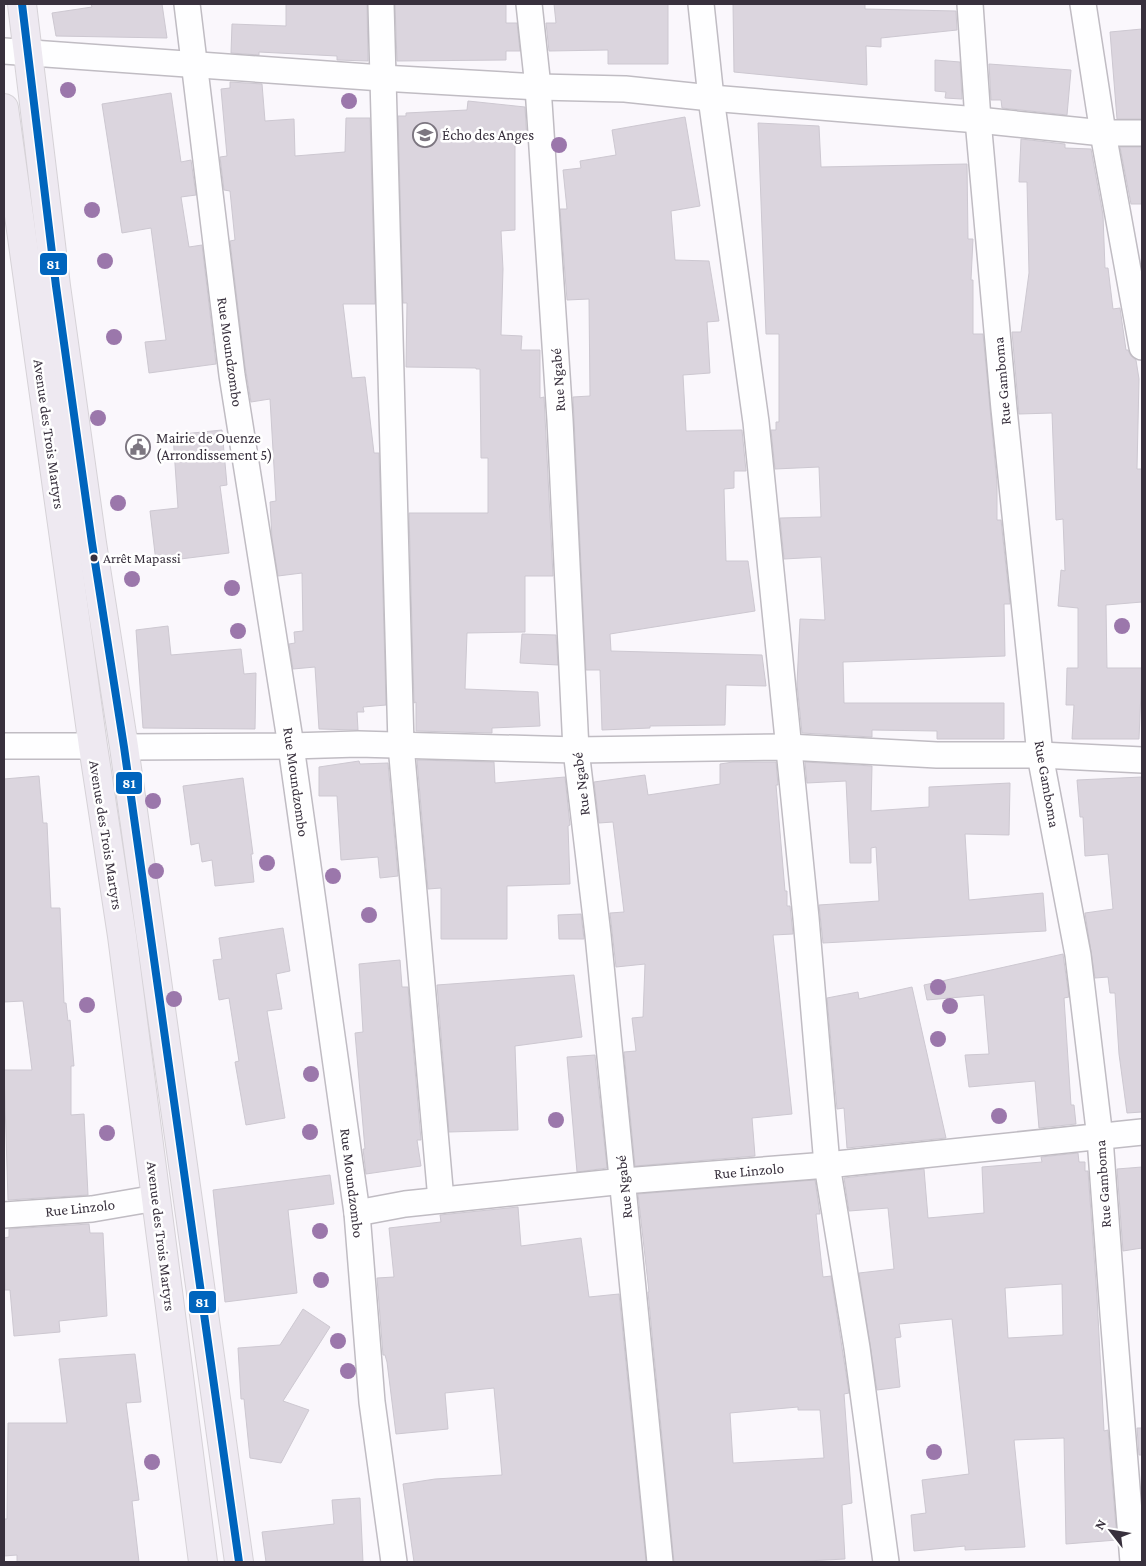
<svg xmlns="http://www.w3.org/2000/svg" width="1146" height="1566" viewBox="0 0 1146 1566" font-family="'Crimson Pro',serif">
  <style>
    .building { fill: #dbd5de; stroke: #cdc8d1; fill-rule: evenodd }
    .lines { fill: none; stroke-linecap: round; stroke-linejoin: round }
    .minor-casing { stroke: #c0bcc3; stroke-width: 28 }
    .primary-casing { stroke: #d6d2d7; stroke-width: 30 }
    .minor { stroke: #fefeff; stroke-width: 25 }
    .primary { stroke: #eee9f1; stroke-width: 28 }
    .bus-1-casing { stroke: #fff; stroke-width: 11 }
    .bus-1 { stroke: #0065bd; stroke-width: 8 }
    .tree { fill: #9b77ab }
    .bus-dot { fill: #38303d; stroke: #fff; stroke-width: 2 }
    .labels { text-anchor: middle; stroke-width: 5; stroke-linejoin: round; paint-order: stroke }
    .bus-label { font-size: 14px; fill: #38303d; stroke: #fff; text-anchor: start }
    .poi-label { font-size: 15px; fill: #38303d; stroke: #fff; text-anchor: start }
    .street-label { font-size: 15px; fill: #38303d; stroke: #fff }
    .line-badge { stroke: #fff; stroke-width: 2 }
    .badge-label { font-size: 14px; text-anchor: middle; font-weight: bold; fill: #fff }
  </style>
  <rect width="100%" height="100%" fill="#faf7fc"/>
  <g class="building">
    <polygon points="91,4 162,4 167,38 56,36 52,13 92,7"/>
    <polygon points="286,4 367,4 368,61 337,60 337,56 259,52 259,55 231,53 232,24 286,26"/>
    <polygon points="395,4 506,4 506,23 517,23 520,51 506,51 506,60 397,61"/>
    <polygon points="554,4 668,4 668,64 608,64 608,50 549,51 546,23 556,23"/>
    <polygon points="733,4 865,4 865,9 956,11 957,30 881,38 881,47 866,46 867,85 734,72"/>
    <polygon points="1142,29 1142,119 1117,119 1110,32"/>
    <polygon points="935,60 960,62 962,99 945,98 946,92 935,91"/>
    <polygon points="989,64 1071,70 1067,115 1002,108 1001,100 991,100"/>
    <polygon points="230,82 262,84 265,121 294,119 295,156 345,152 346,118 370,118 375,304 343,304 352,378 365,377 374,453 379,453 386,705 363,707 364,712 357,712 358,730 319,729 315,667 293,669 289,644 295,643 294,632 303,631 302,573 278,576 272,538 270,502 276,501 270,399 251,402 245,366 230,241 235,240 230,191 224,190 220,157 227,156 221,89 230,88"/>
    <polygon points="171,93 181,162 191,160 196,195 181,197 189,247 202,245 216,364 149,373 145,342 166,340 151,228 122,233 102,104"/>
    <polygon points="468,101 525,107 527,141 515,139 515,230 501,231 503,269 501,335 522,336 521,350 540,350 540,398 544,397 553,576 525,576 525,632 467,633 465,689 538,692 540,726 492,728 492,733 416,731 416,702 414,703 409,513 488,513 488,458 481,458 480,369 476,369 476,368 406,367 407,303 403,303 398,116 406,116 406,113 467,110"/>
    <polygon points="685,117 700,206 671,211 675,260 709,261 719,321 707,322 710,373 683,375 686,431 742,430 746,471 734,471 734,488 724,489 726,561 748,561 755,611 610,634 611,651 762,655 766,686 726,685 725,725 650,726 650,728 602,730 600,670 586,670 573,397 590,396 589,299 567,300 560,209 567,209 563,170 581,168 580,161 616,155 612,130"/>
    <polygon points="758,123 819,126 821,167 967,164 968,239 973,239 971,280 973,280 973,334 983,334 997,483 997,520 1001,520 1010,604 1004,604 1005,656 843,662 844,703 1004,703 1004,739 937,739 937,731 872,730 872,737 802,733 797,684 800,619 825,620 821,557 784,559 780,518 821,517 819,467 775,469 771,430 776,430 776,422 779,422 779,334 766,334"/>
    <polygon points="1021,139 1065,144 1065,148 1091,149 1103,215 1105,268 1108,268 1113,309 1120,308 1126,350 1128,350 1131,356 1136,360 1139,379 1137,469 1142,469 1142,602 1106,605 1107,668 1142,668 1139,739 1072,739 1074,705 1066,705 1067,668 1078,668 1078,608 1058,606 1061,570 1065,571 1063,519 1056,520 1052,413 1019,414 1012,332 1021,332 1029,273 1027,182 1019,182"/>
    <polygon points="1120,147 1142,147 1142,204 1131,204"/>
    <polygon points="222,430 227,485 220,486 229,553 156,562 150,511 178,508 173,435"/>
    <polygon points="168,626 171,655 241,649 244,674 256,673 255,729 143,728 136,630"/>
    <polygon points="522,634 556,635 558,665 520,663"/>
    <polygon points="417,760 494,762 495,783 565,777 570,825 568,826 570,884 507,886 507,939 441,939 441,888 428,889"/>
    <polygon points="359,761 360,764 388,763 398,876 380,878 378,857 341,860 337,796 319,796 319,767"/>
    <polygon points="733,762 776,762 778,785 776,785 785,891 787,891 787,906 790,906 793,934 773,935 792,1114 752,1118 755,1156 635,1166 624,1052 636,1051 632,1018 643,1017 645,964 616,967 610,913 624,912 613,822 599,823 594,782 645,775 648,795 720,784 720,764"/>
    <polygon points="805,762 872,766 871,811 929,807 929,787 1010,783 1009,835 965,834 969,900 1043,893 1046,931 823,943 819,905 879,901 876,847 871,848 871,863 850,863 846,781 807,783"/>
    <polygon points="39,776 43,823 47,823 51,908 60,908 64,1003 66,1003 68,1021 70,1020 74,1066 71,1066 71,1115 84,1114 88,1195 8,1200 4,1070 32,1070 23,1001 4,1002 4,779"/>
    <polygon points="1142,777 1142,1112 1127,1113 1119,1054 1115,993 1110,993 1108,977 1095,978 1085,913 1113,909 1108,854 1085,856 1083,817 1080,817 1077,780"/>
    <polygon points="243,778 253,854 251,854 254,882 215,886 212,860 202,862 199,843 191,845 183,786"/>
    <polygon points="581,914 584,939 559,939 558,915"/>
    <polygon points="283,928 290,971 276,974 282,1009 267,1011 285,1118 246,1125 235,1062 239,1061 229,998 219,1000 213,960 222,959 219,938"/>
    <polygon points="1063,954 1069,997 1064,998 1071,1105 1074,1105 1076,1124 1039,1128 1035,1081 969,1087 965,1055 989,1054 984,995 927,1000 924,985"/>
    <polygon points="400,960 402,987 408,987 421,1140 417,1140 421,1166 366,1174 363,1149 365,1149 355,1033 363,1032 359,964"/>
    <polygon points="574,975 582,1037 515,1046 518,1130 449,1132 437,985"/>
    <polygon points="912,987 946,1138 847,1148 844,1108 837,1109 827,998 858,992 859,999"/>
    <polygon points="595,1055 607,1168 577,1172 567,1057"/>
    <path d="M1078 1153 1079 1162H1085V1171H1088L1097 1297 1104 1431 1108 1430 1117 1540 1066 1544 1064 1438 1014 1440 1025 1547 965 1550V1546L914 1551 911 1515 926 1513 922 1480 969 1474 952 1319 899 1324 901 1337 895 1338 900 1387 877 1390 859 1273 894 1269 888 1208 849 1211 844 1178 924 1169 928 1218 984 1213 982 1167 1042 1162 1041 1157ZM1062 1284 1063 1335 1008 1338 1005 1288Z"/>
    <polygon points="1142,1167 1142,1248 1123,1251 1117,1169"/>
    <polygon points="330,1175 334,1204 288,1210 297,1293 225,1302 213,1190"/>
    <path d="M815 1180 820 1214H816L823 1277 831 1276 849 1393 844 1394 852 1503 842 1505 845 1559 787 1562H674L648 1292H649L638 1194ZM798 1407V1410H820L824 1458 733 1463 730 1413Z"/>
    <polygon points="518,1207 521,1246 581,1238 589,1297 619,1294 646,1562 414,1562 403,1484 435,1479 502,1475 494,1388 445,1393 448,1429 396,1434 387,1362 385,1355 383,1355 377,1278 394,1277 389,1228 441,1222 440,1215"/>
    <polygon points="89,1224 90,1233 103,1233 107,1316 59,1321 60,1332 14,1336 10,1290 5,1290 4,1238 9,1237 9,1229"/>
    <polygon points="303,1309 330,1327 283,1401 309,1410 281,1463 250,1458 244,1399 241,1399 238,1348 280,1345"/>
    <polygon points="135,1354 141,1402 126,1403 139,1500 132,1501 139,1562 17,1562 17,1555 4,1556 4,1519 7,1519 8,1423 67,1423 59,1359"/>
    <polygon points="1137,1428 1142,1428 1142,1455 1139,1455"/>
    <polygon points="360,1498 363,1562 266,1562 262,1532 334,1524 332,1500"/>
  </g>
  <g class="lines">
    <defs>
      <g id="minor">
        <polyline points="187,4 232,375 291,746 357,1213 372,1402 394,1562"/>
        <polyline points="381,4 401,745 441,1200"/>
        <polyline points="529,4 538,87 560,420 576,750 598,935 660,1562"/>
        <polyline points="701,4 711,98 756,422 806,918 827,1165 857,1348 886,1562"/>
        <polyline points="970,4 978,120 1004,409 1040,755 1078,955 1100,1138 1113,1314 1133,1562"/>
        <polyline points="1083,4 1103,133 1142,347"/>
        <polyline points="4,51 382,78 538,87 625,89 711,98 978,120 1103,133 1142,133"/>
        <polyline points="4,746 93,746"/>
        <polyline points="124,747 291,746 358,744 576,750 788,747 937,755 1040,755 1142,760"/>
        <polyline points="357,1213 405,1204 624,1181 827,1165 1142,1132"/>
        <polyline points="4,1215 92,1209 156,1198"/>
      </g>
      <g id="primary">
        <polyline points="22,4 56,286 92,543 124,747 239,1562"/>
        <polyline points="4,108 93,746 122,936 203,1562"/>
      </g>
    </defs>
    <use href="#minor" class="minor-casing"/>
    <use href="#primary" class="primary-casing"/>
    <use href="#minor" class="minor"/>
    <use href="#primary" class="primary"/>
    <defs>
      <polyline id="bus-1" points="22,4 56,286 92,543 124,747 239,1562"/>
    </defs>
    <use href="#bus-1" class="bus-1-casing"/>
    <use href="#bus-1" class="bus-1"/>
  </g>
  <g class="tree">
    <circle cx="68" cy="90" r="8"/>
    <circle cx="349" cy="101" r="8"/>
    <circle cx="559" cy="145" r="8"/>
    <circle cx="92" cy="210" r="8"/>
    <circle cx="105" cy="261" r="8"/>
    <circle cx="114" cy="337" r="8"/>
    <circle cx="98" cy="418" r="8"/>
    <circle cx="118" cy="503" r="8"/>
    <circle cx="132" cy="579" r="8"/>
    <circle cx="232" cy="588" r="8"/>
    <circle cx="1122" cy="626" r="8"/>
    <circle cx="238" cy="631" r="8"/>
    <circle cx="153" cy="801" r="8"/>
    <circle cx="267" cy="863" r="8"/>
    <circle cx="156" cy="871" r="8"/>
    <circle cx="333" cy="876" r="8"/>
    <circle cx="369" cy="915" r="8"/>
    <circle cx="938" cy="987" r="8"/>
    <circle cx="174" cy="999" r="8"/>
    <circle cx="87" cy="1005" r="8"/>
    <circle cx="950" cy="1006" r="8"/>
    <circle cx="938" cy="1039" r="8"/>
    <circle cx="311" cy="1074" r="8"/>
    <circle cx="999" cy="1116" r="8"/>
    <circle cx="556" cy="1120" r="8"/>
    <circle cx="310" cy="1132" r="8"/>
    <circle cx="107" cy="1133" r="8"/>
    <circle cx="320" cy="1231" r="8"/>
    <circle cx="321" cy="1280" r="8"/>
    <circle cx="338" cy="1341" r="8"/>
    <circle cx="348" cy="1371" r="8"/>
    <circle cx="934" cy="1452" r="8"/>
    <circle cx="152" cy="1462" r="8"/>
  </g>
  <defs>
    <symbol id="school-ring" viewBox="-11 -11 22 22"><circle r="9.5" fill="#fff" stroke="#7c7680" stroke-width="1.5"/><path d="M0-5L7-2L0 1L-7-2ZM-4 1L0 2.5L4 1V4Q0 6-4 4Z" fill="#7c7680"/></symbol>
    <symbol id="civic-ring" viewBox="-11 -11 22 22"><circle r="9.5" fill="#fff" stroke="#7c7680" stroke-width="1.5"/><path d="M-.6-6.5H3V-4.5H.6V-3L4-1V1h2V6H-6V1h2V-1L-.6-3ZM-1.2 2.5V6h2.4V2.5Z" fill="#7c7680"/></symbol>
  </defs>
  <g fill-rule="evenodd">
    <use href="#school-ring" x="411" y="121" width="28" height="28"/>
    <use href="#civic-ring" x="124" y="433" width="28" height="28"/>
  </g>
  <circle class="bus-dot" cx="94" cy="558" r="4.5"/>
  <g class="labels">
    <g class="bus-label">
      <text x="103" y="563">Arrêt Mapassi</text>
    </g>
    <g class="poi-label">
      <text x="442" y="140">Écho des Anges</text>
      <text x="156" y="443">Mairie de Ouenze<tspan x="156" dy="17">(Arrondissement 5)</tspan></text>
    </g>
    <g class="street-label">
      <text transform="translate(230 352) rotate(82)" y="5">Rue Moundzombo</text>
      <text transform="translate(558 380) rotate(-94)" y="5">Rue Ngabé</text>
      <text transform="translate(1002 381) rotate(-95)" y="5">Rue Gamboma</text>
      <text transform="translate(49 434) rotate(82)" y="5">Avenue des Trois Martyrs</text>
      <text transform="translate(296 782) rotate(82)" y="5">Rue Moundzombo</text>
      <text transform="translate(581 784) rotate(-97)" y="5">Rue Ngabé</text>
      <text transform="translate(1047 784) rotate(80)" y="5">Rue Gamboma</text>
      <text transform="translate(106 835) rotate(81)" y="5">Avenue des Trois Martyrs</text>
      <text transform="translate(749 1171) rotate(-5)" y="5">Rue Linzolo</text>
      <text transform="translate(352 1183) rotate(83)" y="5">Rue Moundzombo</text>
      <text transform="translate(1103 1184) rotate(-94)" y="5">Rue Gamboma</text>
      <text transform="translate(624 1187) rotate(-96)" y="5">Rue Ngabé</text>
      <text transform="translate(80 1208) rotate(-6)" y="5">Rue Linzolo</text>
      <text transform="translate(161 1236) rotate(83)" y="5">Avenue des Trois Martyrs</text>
    </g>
  </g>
  <g class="line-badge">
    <rect x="39" y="252" width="29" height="24" rx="5" fill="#0065bd"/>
    <rect x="115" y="771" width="28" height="24" rx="5" fill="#0065bd"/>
    <rect x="188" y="1290" width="29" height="24" rx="5" fill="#0065bd"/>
  </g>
  <g class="badge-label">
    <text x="53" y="269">81</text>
    <text x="129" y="788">81</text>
    <text x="202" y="1307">81</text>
  </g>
  <rect width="1146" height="1566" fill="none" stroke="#38303d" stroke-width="10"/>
  <g transform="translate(1111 1531) rotate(301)" stroke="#ffffff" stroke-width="4" paint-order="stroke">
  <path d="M0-4L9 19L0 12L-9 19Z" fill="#38303d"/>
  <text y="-8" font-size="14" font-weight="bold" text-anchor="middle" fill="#38303d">N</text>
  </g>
</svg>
